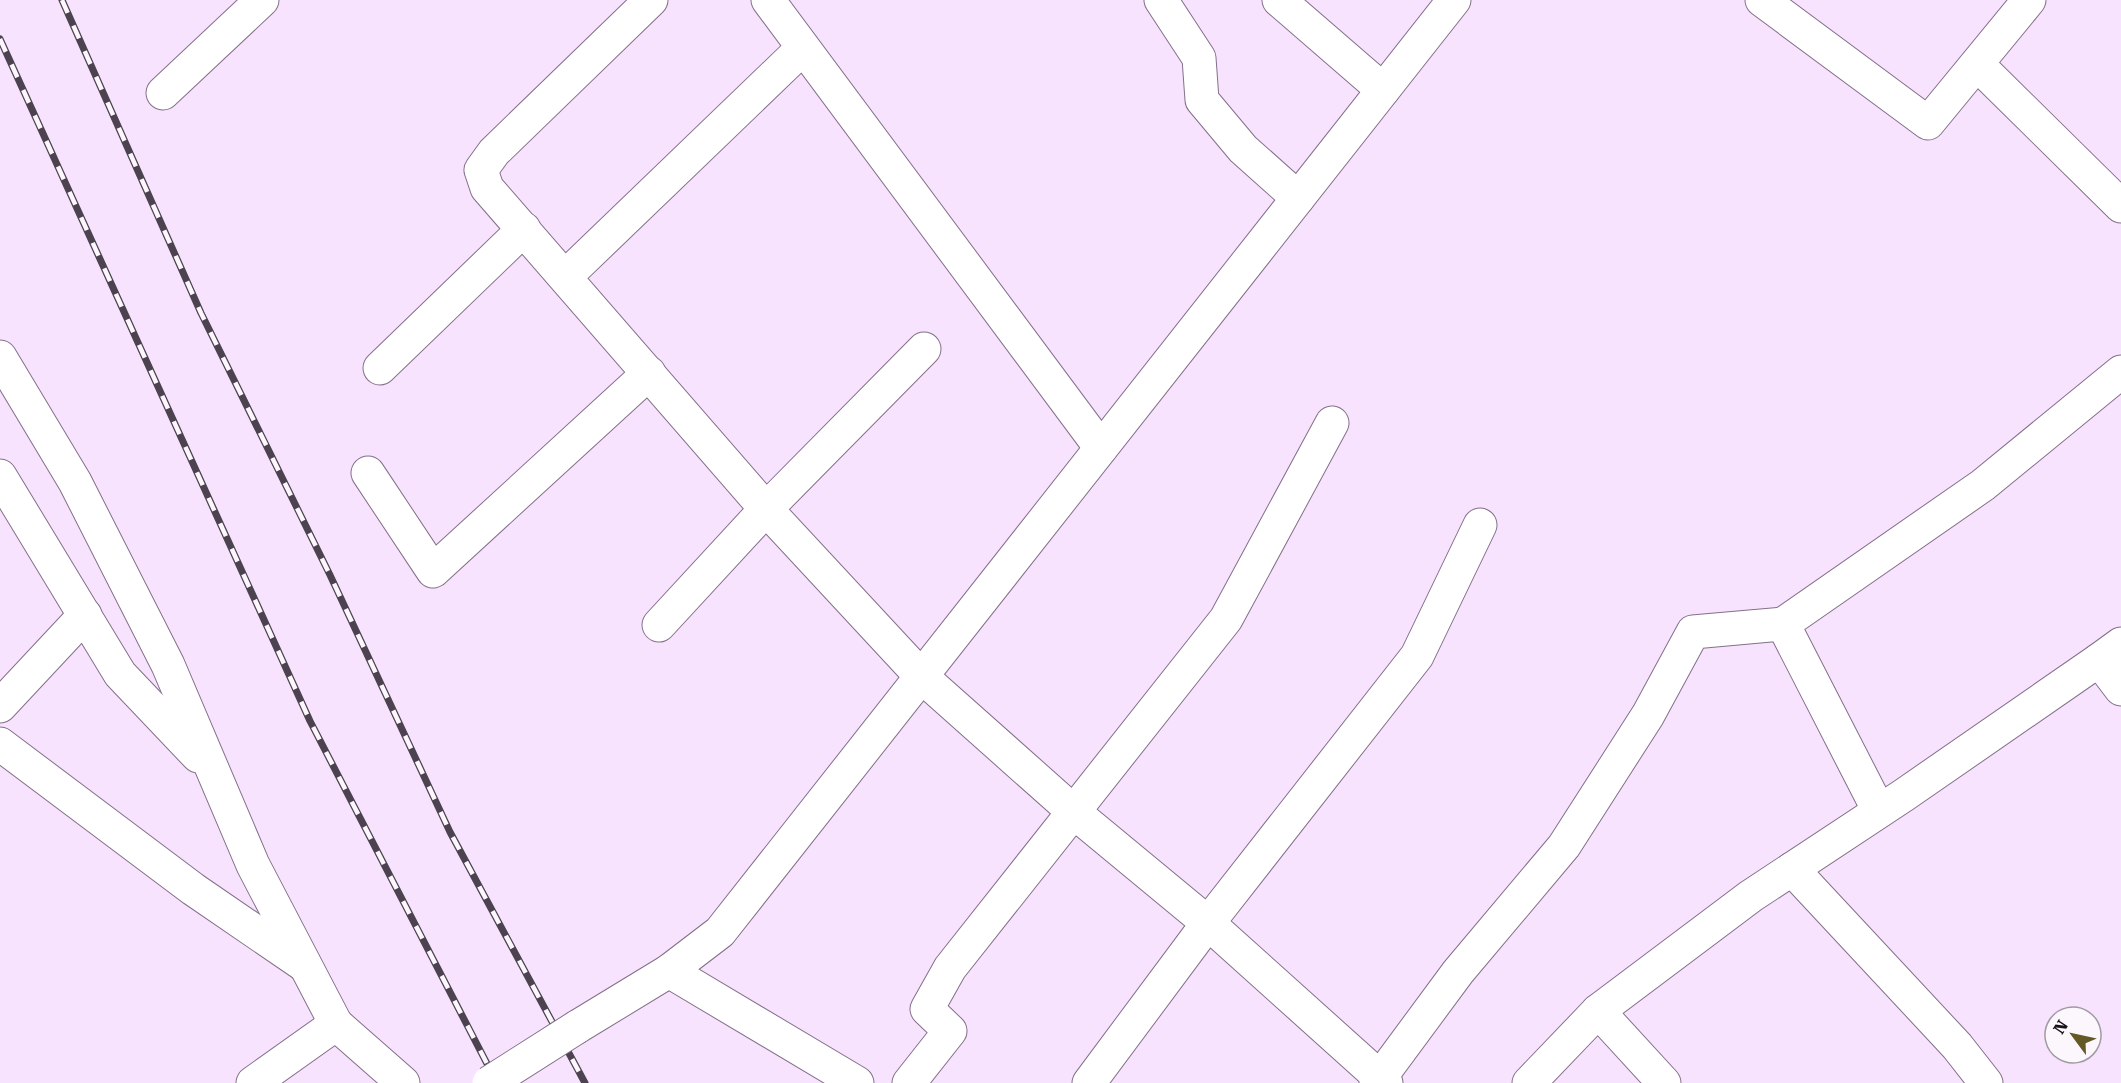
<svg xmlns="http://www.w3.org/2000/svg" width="2121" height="1083" viewBox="0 0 2121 1083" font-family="'Roboto Serif',serif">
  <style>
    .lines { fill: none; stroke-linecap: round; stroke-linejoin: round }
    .street-casing { stroke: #837088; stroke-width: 35 }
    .secondary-casing { stroke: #837088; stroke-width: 35 }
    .street { stroke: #fff; stroke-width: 33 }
    .secondary { stroke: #fff; stroke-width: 33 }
    .rail-casing { stroke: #4d4350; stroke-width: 7 }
    .rail { stroke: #fbf7fc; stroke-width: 4.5; stroke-dasharray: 14; stroke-linecap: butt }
    .secondary-bridge-casing { stroke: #837088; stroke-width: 35; stroke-linecap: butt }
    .secondary-bridge { stroke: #fff; stroke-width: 33 }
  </style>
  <rect width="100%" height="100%" fill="#f8e3fe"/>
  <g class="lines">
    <defs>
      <g id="street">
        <polyline points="651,0 494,152 481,170 487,188 766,509 921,676 1075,813 1208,923 1386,1083"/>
        <polyline points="768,0 1101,448"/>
        <polyline points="1161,0 1199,58 1202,100 1243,149 1298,198"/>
        <polyline points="1279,0 1383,90"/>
        <polyline points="1762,0 1928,123 2029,0"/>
        <polyline points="1977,64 2121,206"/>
        <polyline points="163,93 262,0"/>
        <polyline points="566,276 803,48"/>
        <polyline points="0,357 75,482 168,665 253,865 336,1024"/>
        <polyline points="380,368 524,229"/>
        <polyline points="368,473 433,571 649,373"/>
        <polyline points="0,476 120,674 198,756"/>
        <polyline points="659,625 766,509 924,349"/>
        <polyline points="2099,660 2121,644"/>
        <polyline points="0,706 85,615"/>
        <polyline points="0,744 193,889 304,965"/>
        <polyline points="1879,811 1783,624 1983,485 2121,372"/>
        <polyline points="1792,869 1957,1046 1986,1083"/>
        <polyline points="669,971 857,1083"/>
        <polyline points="1598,1011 1664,1083"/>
        <polyline points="909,1083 950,1031 927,1009 950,968 1226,619 1332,423"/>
        <polyline points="1089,1083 1208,923 1417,656 1480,525"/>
        <polyline points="1376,1083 1458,972 1564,846 1648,715 1693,632 1783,624"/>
        <polyline points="1529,1083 1598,1011 1751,896 1904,795 2099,660 2121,689"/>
      </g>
      <g id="secondary">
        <polyline points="577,1027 669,971 720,932 1454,0"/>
        <polyline points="253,1083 336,1024 403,1083"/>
      </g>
    </defs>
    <use href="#street" class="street-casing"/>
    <use href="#secondary" class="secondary-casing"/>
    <use href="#street" class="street"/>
    <use href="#secondary" class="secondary"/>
    <defs>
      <g id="rail">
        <polyline points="62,0 201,313 330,575 450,832 585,1083"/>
        <polyline points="0,39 310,721 497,1083"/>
      </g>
    </defs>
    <use href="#rail" class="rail-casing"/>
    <use href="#rail" class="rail"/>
    <defs>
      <polyline id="secondary-bridge" points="489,1083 577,1027"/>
    </defs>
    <use href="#secondary-bridge" class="secondary-bridge-casing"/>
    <use href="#secondary-bridge" class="secondary-bridge"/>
  </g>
  <g transform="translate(2073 1035) rotate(303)"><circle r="28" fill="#fbf7fc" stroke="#a09ba2" stroke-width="1.5"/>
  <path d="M0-4.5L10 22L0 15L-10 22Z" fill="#635926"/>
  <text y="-9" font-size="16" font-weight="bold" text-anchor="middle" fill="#18111a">N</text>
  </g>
</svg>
